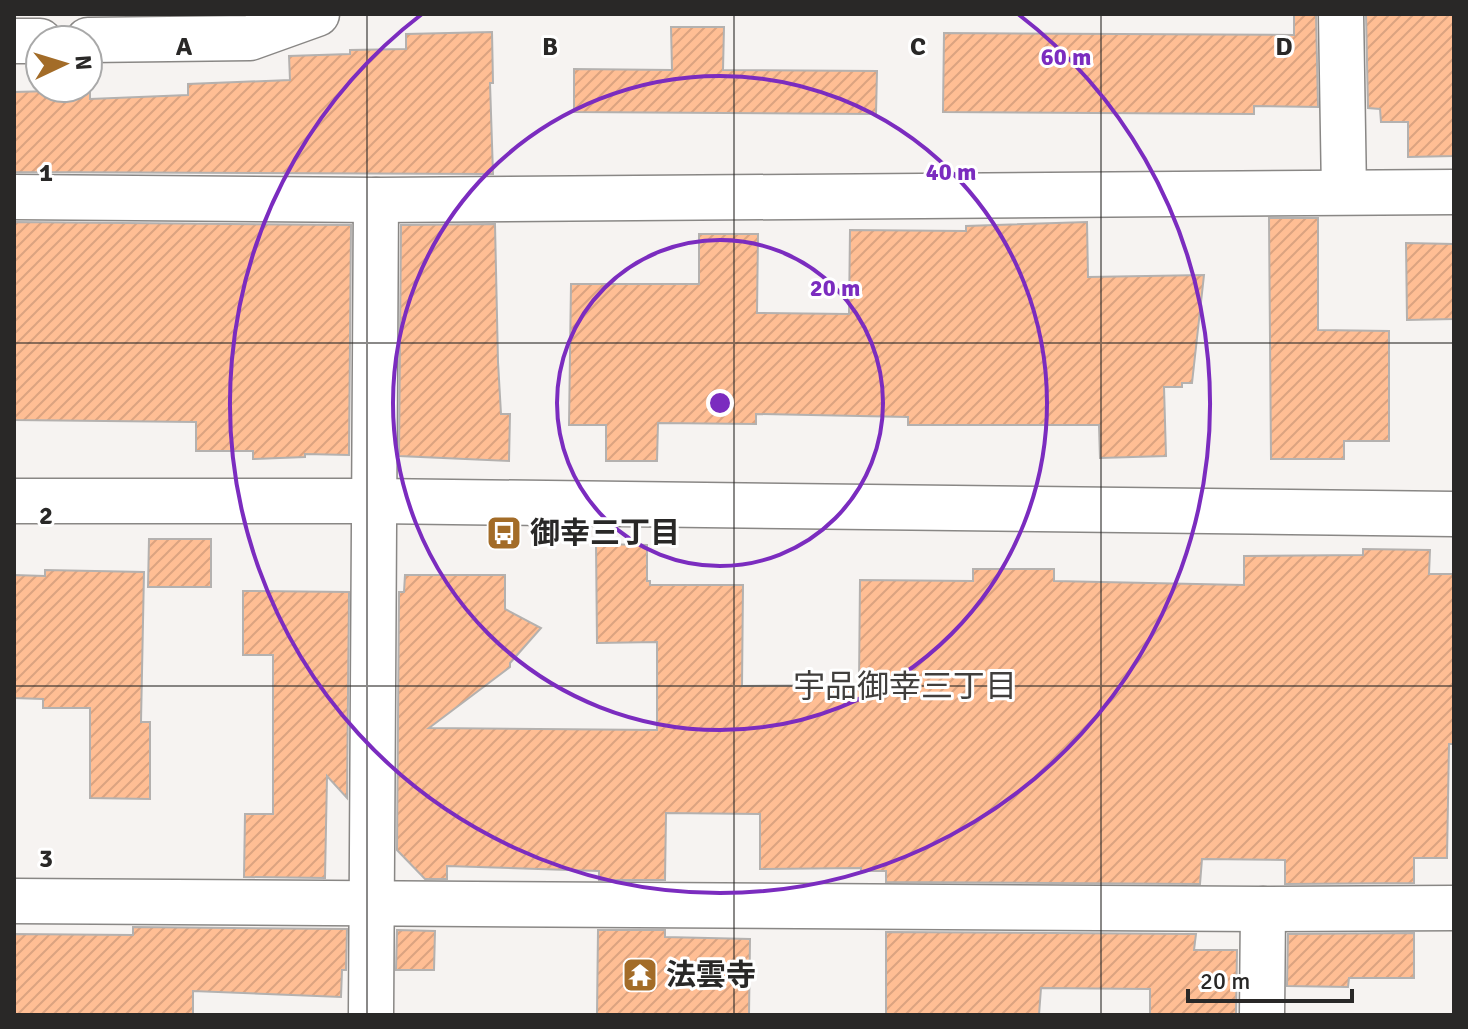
<svg xmlns="http://www.w3.org/2000/svg" width="1468" height="1029" viewBox="0 0 1468 1029" font-family="Signika,'Noto Sans JP',sans-serif">
  <style>
    .building { fill: url(#building-hatch); stroke: #b4b1af; stroke-width: 2 }
    .lines { fill: none; stroke-linecap: round; stroke-linejoin: round }
    .minor-casing { stroke: #898785; stroke-width: 47 }
    .minor { stroke: #fff; stroke-width: 44 }
    .grid { fill: none; stroke: #292827; stroke-width: 2; stroke-opacity: 0.55 }
    .ring { fill: none; stroke: #7b2cbf; stroke-width: 4 }
    .labels { text-anchor: middle; stroke-width: 6; stroke-linejoin: round; paint-order: stroke }
    .poi-label { font-size: 30px; font-weight: bold; fill: #292827; stroke: #fff; text-anchor: start }
    .neighbourhood-label { font-size: 32px; fill: #403e3c; stroke: #fff }
    .grid-label { font-size: 26px; text-anchor: middle; font-weight: bold; fill: #292827; stroke: #fff; stroke-width: 6; stroke-linejoin: round; paint-order: stroke }
    .centre { fill: #7b2cbf; stroke: #fff; stroke-width: 4 }
    .ring-label { font-size: 24px; text-anchor: middle; font-weight: bold; fill: #7b2cbf; stroke: #fff; stroke-width: 6; stroke-linejoin: round; paint-order: stroke }
  </style>
  <defs>
    <pattern id="building-hatch" width="6" height="6" patternUnits="userSpaceOnUse" patternTransform="scale(2)"><rect width="6" height="6" fill="#ffbe94"/><path d="M-1 1l2-2M0 6l6-6M5 7l2-2" fill="none" stroke="#dba380"/></pattern>
  </defs>
  <rect width="100%" height="100%" fill="#f6f3f1"/>
  <g class="building">
    <polygon points="1294,14 1316,14 1318,107 1254,106 1254,114 943,112 944,33 1294,35"/>
    <polygon points="1366,14 1454,14 1454,156 1408,157 1408,122 1381,122 1380,109 1368,108"/>
    <polygon points="671,27 724,27 723,70 877,71 876,114 574,112 574,69 672,70"/>
    <polygon points="492,32 493,83 490,83 493,174 14,172 14,92 90,90 90,99 188,95 188,84 290,80 289,56 350,54 350,50 406,49 406,34"/>
    <polygon points="1269,218 1318,218 1318,330 1389,331 1389,441 1344,441 1344,459 1271,459"/>
    <polygon points="14,222 351,225 349,455 305,454 305,457 253,459 253,451 196,451 196,422 14,420"/>
    <polygon points="1087,222 1088,277 1204,275 1192,383 1182,383 1182,387 1164,387 1166,456 1100,458 1099,425 908,425 908,417 756,414 756,424 658,423 657,461 606,461 606,425 569,425 571,284 699,284 699,234 758,234 757,313 849,314 850,230 966,231 966,226"/>
    <polygon points="495,224 498,362 501,414 510,414 509,461 399,456 401,225"/>
    <polygon points="1406,243 1454,244 1454,319 1407,320"/>
    <polygon points="149,539 211,539 211,587 148,587"/>
    <polygon points="596,544 647,545 647,581 650,581 650,585 743,585 742,686 859,685 860,580 973,581 973,569 1054,569 1054,581 1244,585 1244,556 1363,555 1363,549 1430,550 1429,574 1454,574 1454,744 1449,744 1447,858 1414,858 1414,883 1285,884 1285,860 1202,859 1200,884 886,882 886,871 861,871 861,868 760,869 760,814 666,813 665,880 599,880 599,871 447,866 447,879 425,879 397,850 399,592 404,592 405,575 505,575 505,609 541,628 510,663 510,667 429,728 657,730 657,642 597,643"/>
    <polygon points="45,570 144,572 141,722 150,722 150,799 90,798 90,708 43,708 43,699 14,698 14,575 45,576"/>
    <polygon points="243,591 349,592 347,798 327,776 325,878 244,877 245,814 273,814 273,655 243,655"/>
    <polygon points="133,927 347,929 346,970 342,970 341,997 193,991 193,1015 14,1015 14,934 133,935"/>
    <polygon points="397,930 435,931 434,970 396,970"/>
    <polygon points="598,930 665,930 665,937 750,939 749,1015 597,1015"/>
    <polygon points="886,932 1196,934 1194,950 1237,950 1236,1015 1150,1015 1150,989 1041,988 1039,1015 886,1015"/>
    <polygon points="1414,933 1414,978 1349,978 1348,987 1287,986 1288,934"/>
  </g>
  <g class="lines">
    <defs>
      <g id="minor">
        <polyline points="1341,14 1344,192"/>
        <polyline points="88,40 250,38 317,14"/>
        <polyline points="14,41 40,41"/>
        <polyline points="14,197 376,200 1454,192"/>
        <polyline points="14,501 375,501 1454,514"/>
        <polyline points="14,901 1263,909 1454,908"/>
        <polyline points="371,1015 376,200"/>
        <polyline points="1262,1015 1263,909"/>
      </g>
    </defs>
    <use href="#minor" class="minor-casing"/>
    <use href="#minor" class="minor"/>
  </g>
  <path class="grid" d="M367 14V1015M734 14V1015M1101 14V1015M14 343H1454M14 686H1454"/>
  <g class="ring">
    <circle cx="720" cy="403" r="163"/>
    <circle cx="720" cy="403" r="327"/>
    <path d="M1018 14A490 490 0 1 1 422 14"/>
  </g>
  <defs>
    <symbol id="bus-square" viewBox="-11 -11 22 22"><rect x="-9" y="-9" width="18" height="18" rx="4" fill="#a36c28" stroke="#fff"/><path d="M-5-6H5V4H4V6H2V4H-2V6H-4V4H-5ZM-3.5-4V0h7V-4ZM-3.5 1.2v1.5H-2V1.2ZM2 1.2v1.5H3.5V1.2Z" fill="#fff"/></symbol>
    <symbol id="temple-square" viewBox="-11 -11 22 22"><rect x="-9" y="-9" width="18" height="18" rx="4" fill="#a36c28" stroke="#fff"/><path d="M0-6L5-2H3V0L6.5 2.5H4V6H1.5V3h-3V6H-4V2.5H-6.5L-3 0V-2H-5Z" fill="#fff"/></symbol>
  </defs>
  <g fill-rule="evenodd">
    <use href="#bus-square" x="484" y="513" width="40" height="40"/>
    <use href="#temple-square" x="620" y="955" width="40" height="40"/>
  </g>
  <g class="labels">
    <g class="poi-label">
      <text x="530" y="543">御幸三丁目</text>
      <text x="666" y="985">法雲寺</text>
    </g>
    <g class="neighbourhood-label">
      <text x="905" y="697">宇品御幸三丁目</text>
    </g>
  </g>
  <g class="grid-label">
    <text x="184" y="55">A</text>
    <text x="550" y="55">B</text>
    <text x="918" y="55">C</text>
    <text x="1284" y="55">D</text>
    <text x="46" y="181">1</text>
    <text x="46" y="524">2</text>
    <text x="46" y="867">3</text>
  </g>
  <circle cx="720" cy="403" r="12" class="centre"/>
  <g class="ring-label">
    <text x="1066" y="65">60 m</text>
    <text x="951" y="180">40 m</text>
    <text x="835" y="296">20 m</text>
  </g>
  <rect width="1468" height="1029" fill="none" stroke="#292827" stroke-width="32"/>
  <g transform="translate(64 64) rotate(86)"><circle r="38" fill="#ffffff" stroke="#a9a9a9" stroke-width="2"/>
  <path d="M0-6L14 30L0 20L-14 30Z" fill="#a36c28"/>
  <text y="-12" font-size="22" font-weight="bold" text-anchor="middle" fill="#292827">N</text>
  </g>
  <path d="M1188 989v12h164v-12" fill="none" stroke="#292827" stroke-width="4"/>
  <text x="1200" y="989" font-size="24" fill="#292827" stroke="#ffffff" stroke-width="6" paint-order="stroke">20 m</text>
</svg>
